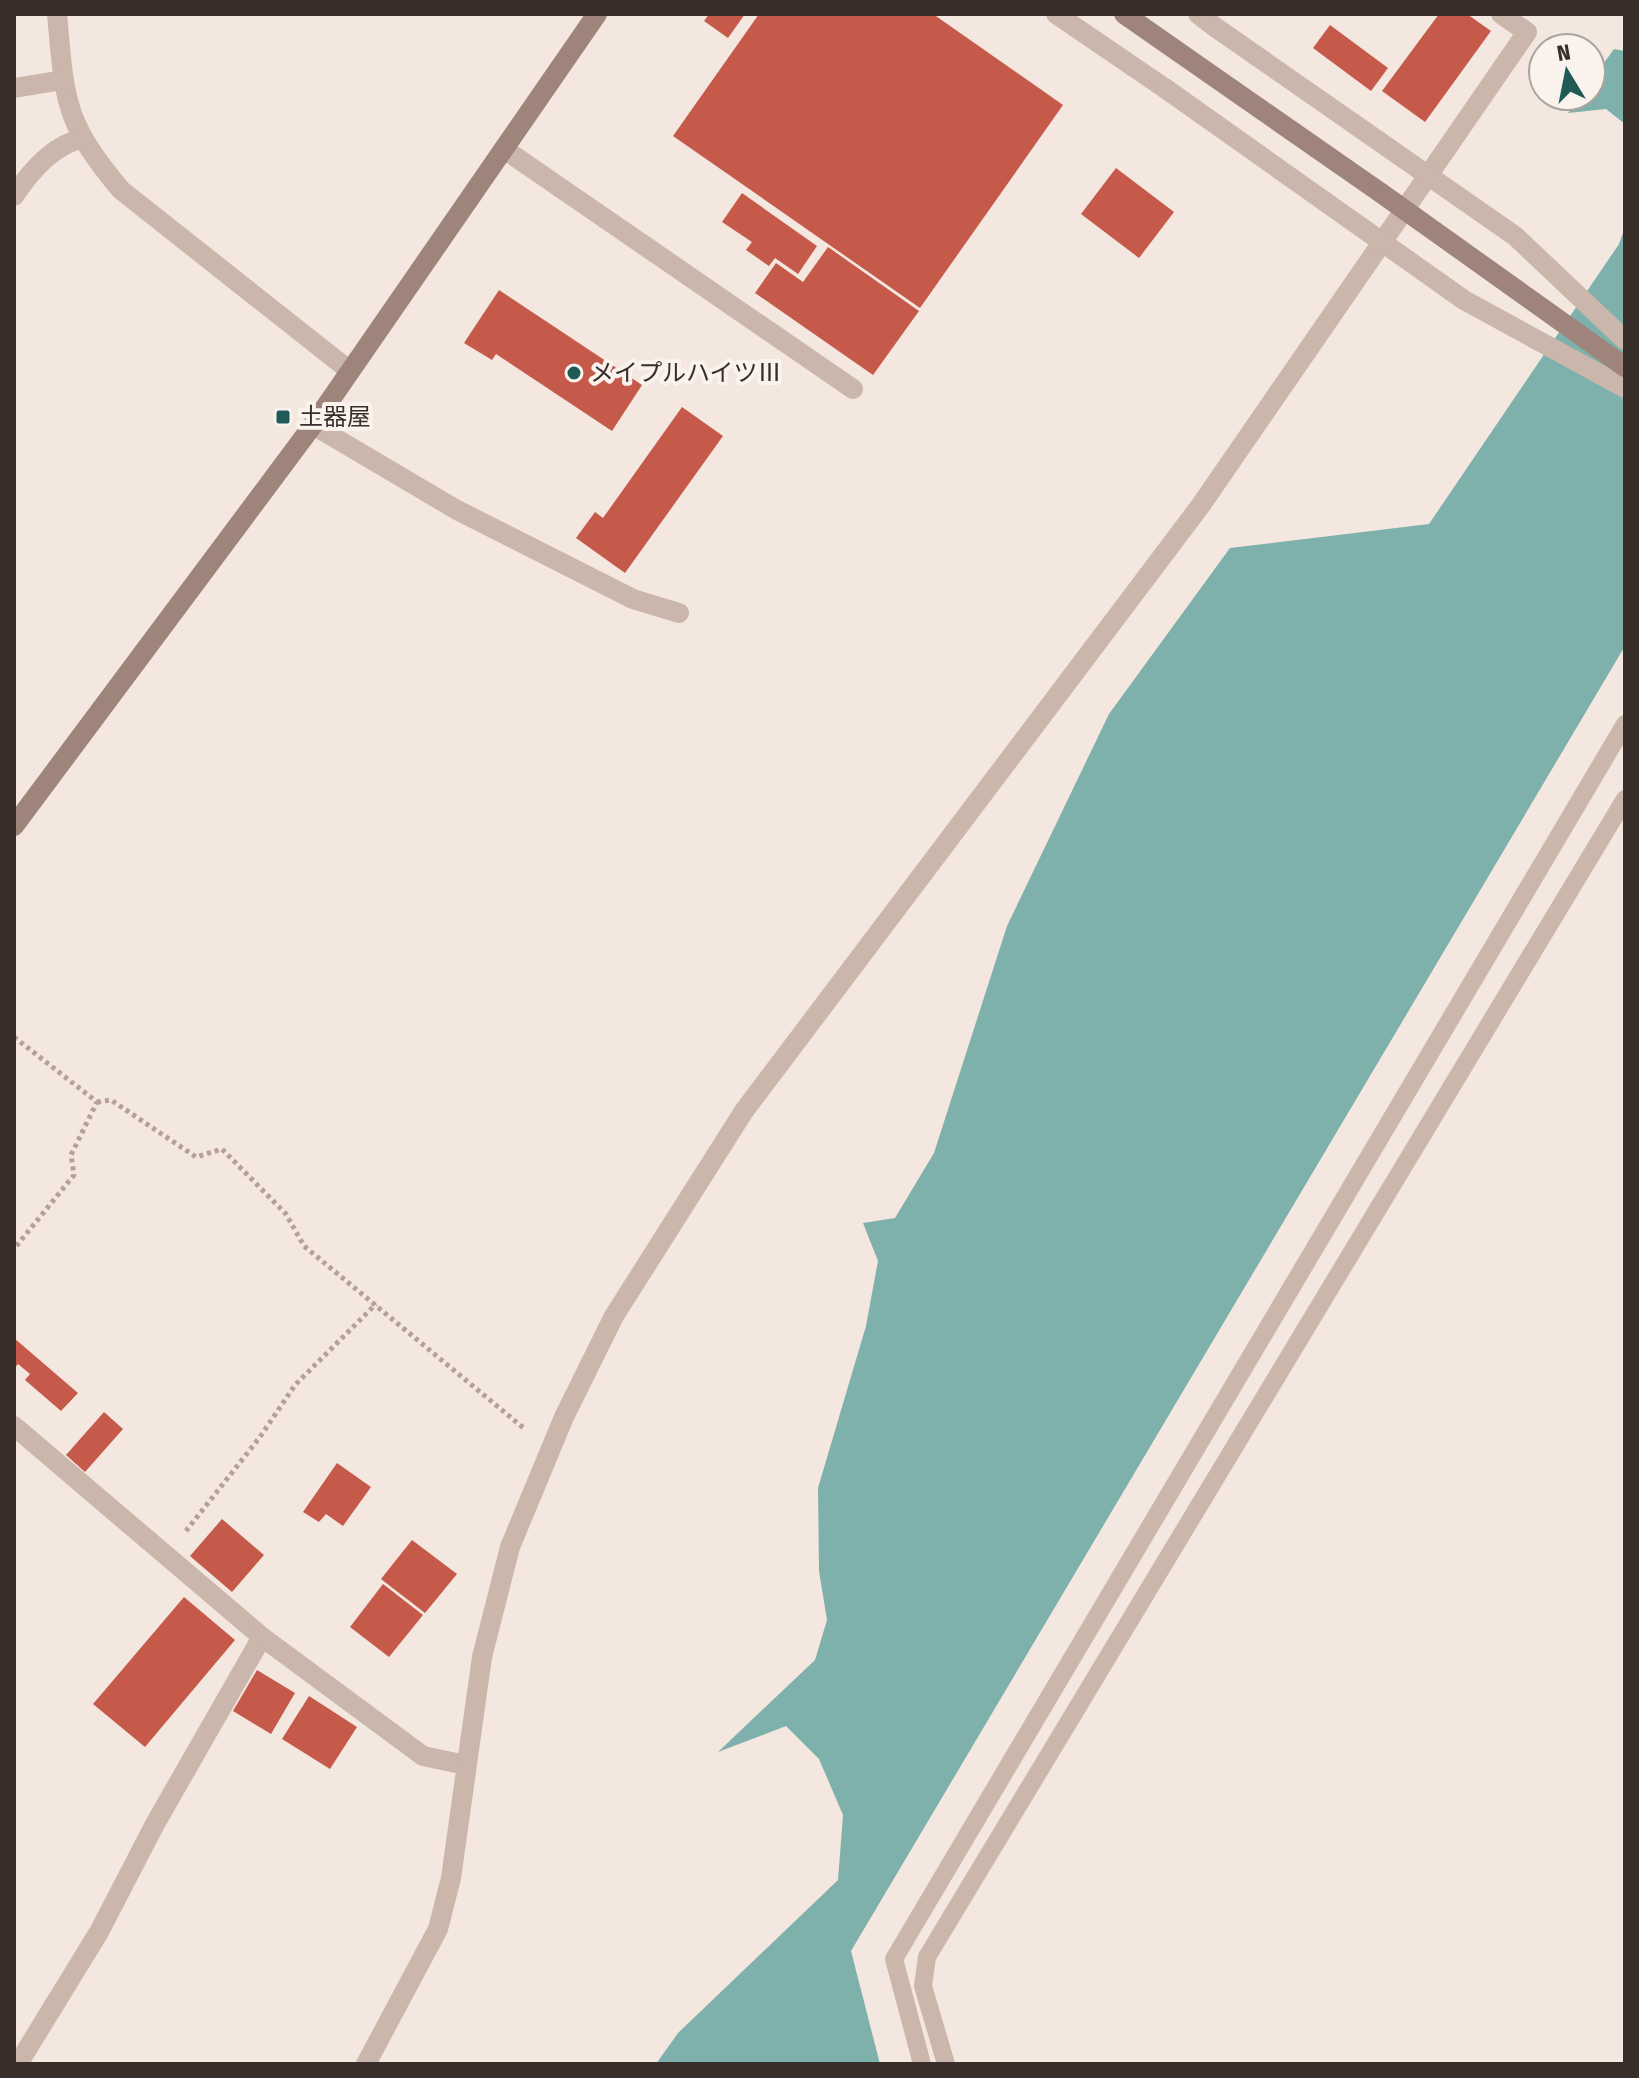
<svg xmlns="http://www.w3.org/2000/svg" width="1639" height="2078" viewBox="0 0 1639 2078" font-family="'Fira Sans Condensed','Noto Sans JP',sans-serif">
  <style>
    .water { fill: #7eb0ac }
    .building { fill: #c55a4b }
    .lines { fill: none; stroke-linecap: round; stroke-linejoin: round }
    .path { stroke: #b79f95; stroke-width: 5; stroke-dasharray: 4 4; stroke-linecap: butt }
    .lane { stroke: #cbb6ab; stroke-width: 18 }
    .street { stroke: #cbb6ab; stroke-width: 20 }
    .secondary { stroke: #9f847c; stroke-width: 20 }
    .street-bridge { stroke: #cbb6ab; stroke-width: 20 }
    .secondary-bridge { stroke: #9f847c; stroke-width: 20 }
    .poi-dot { fill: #1f5a57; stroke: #faf2ec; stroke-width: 3 }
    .labels { text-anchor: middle; stroke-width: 8; stroke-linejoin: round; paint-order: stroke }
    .poi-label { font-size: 24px; fill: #392d2a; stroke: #faf2ec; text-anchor: start }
  </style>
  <rect width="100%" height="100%" fill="#f3e7df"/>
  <g class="water">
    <polygon points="1614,49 1625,51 1625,124 1606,109 1568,113 1581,96 1591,96 1591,81"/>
    <polygon points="1625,227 1625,646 851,1951 880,2064 656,2064 678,2033 838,1880 843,1815 819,1759 786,1726 718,1752 815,1660 827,1620 819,1571 818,1488 866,1326 878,1261 863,1223 895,1218 934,1153 1007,926 1109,714 1230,548 1429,524 1619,244"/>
  </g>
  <g class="building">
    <polygon points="709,14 745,14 728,38 704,21"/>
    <polygon points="759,14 933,14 1063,105 920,308 673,136"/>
    <polygon points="1439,14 1467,14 1491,31 1425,122 1382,91"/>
    <polygon points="1330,25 1388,68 1371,91 1313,48"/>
    <polygon points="1116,168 1174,212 1139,258 1081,214"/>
    <polygon points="742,193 817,246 798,274 775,258 769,266 746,250 752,242 722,222"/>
    <polygon points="828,247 919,311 873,375 755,293 776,263 803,282"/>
    <polygon points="499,290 642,385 612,431 496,354 492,360 464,343"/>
    <polygon points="682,407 723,436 625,573 576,538 595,512 603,518"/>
    <polygon points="14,1338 78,1393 61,1411 25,1380 30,1374 18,1364 14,1369"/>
    <polygon points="104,1412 123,1429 85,1472 66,1455"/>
    <polygon points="337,1463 371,1487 343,1526 326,1514 319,1522 303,1512"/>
    <polygon points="222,1519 264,1555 232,1592 190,1556"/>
    <polygon points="412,1540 457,1574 425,1613 381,1579"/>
    <polygon points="383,1584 423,1615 389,1657 350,1627"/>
    <polygon points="184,1597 235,1640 145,1747 93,1704"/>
    <polygon points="257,1670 295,1693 271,1734 233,1711"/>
    <polygon points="309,1696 357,1727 330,1769 282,1739"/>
  </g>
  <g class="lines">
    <g class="path">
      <polyline points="14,1037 97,1102 71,1155 74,1175 14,1249"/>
      <polyline points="97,1102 111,1100 196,1157 222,1149 286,1214 304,1246 526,1430"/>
      <polyline points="186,1531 260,1437 295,1385 376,1304"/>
    </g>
    <g class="lane">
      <polyline points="922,2064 894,1959 1625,724"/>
      <polyline points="946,2064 923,1986 927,1957 1625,799"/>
    </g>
    <g class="street">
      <path d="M57 14C65 100 63 121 121 190L350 371"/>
      <polyline points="1056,14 1166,89"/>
      <polyline points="1198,14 1215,27"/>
      <polyline points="14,88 63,80"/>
      <polyline points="504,149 853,389"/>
      <path d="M14 196C30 172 53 145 81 139"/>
      <polyline points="313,425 457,510 633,599 679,613"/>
      <polyline points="14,1426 262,1637 155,1824 99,1932 18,2064"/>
      <polyline points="262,1637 423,1756 466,1765"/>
      <polyline points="366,2064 438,1929 451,1878 482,1657 510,1547 564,1417 614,1316 744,1111 1201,505 1527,32 1501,14"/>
    </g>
    <g class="secondary">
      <polyline points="1124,14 1381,193"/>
      <polyline points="14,826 313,425 597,14"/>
    </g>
    <g class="street-bridge">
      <polyline points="1215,27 1515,236 1625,340"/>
      <polyline points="1166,89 1464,300 1625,388"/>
    </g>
    <polyline class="secondary-bridge" points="1381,193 1625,367"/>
  </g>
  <g class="poi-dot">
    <circle cx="574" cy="373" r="8"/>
    <rect x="275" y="409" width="16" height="16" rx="4"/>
  </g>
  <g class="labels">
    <g class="poi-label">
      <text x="590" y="381">メイプルハイツⅢ</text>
      <text x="299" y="425">土器屋</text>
    </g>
  </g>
  <rect width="1639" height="2078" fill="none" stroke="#392d2a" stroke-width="32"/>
  <g transform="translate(1567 72) rotate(350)"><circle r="38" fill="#faf2ec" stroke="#ada39e" stroke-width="2"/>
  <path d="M0-6L14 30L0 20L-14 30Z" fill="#1f5a57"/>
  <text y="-12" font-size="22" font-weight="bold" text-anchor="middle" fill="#392d2a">N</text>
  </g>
</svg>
